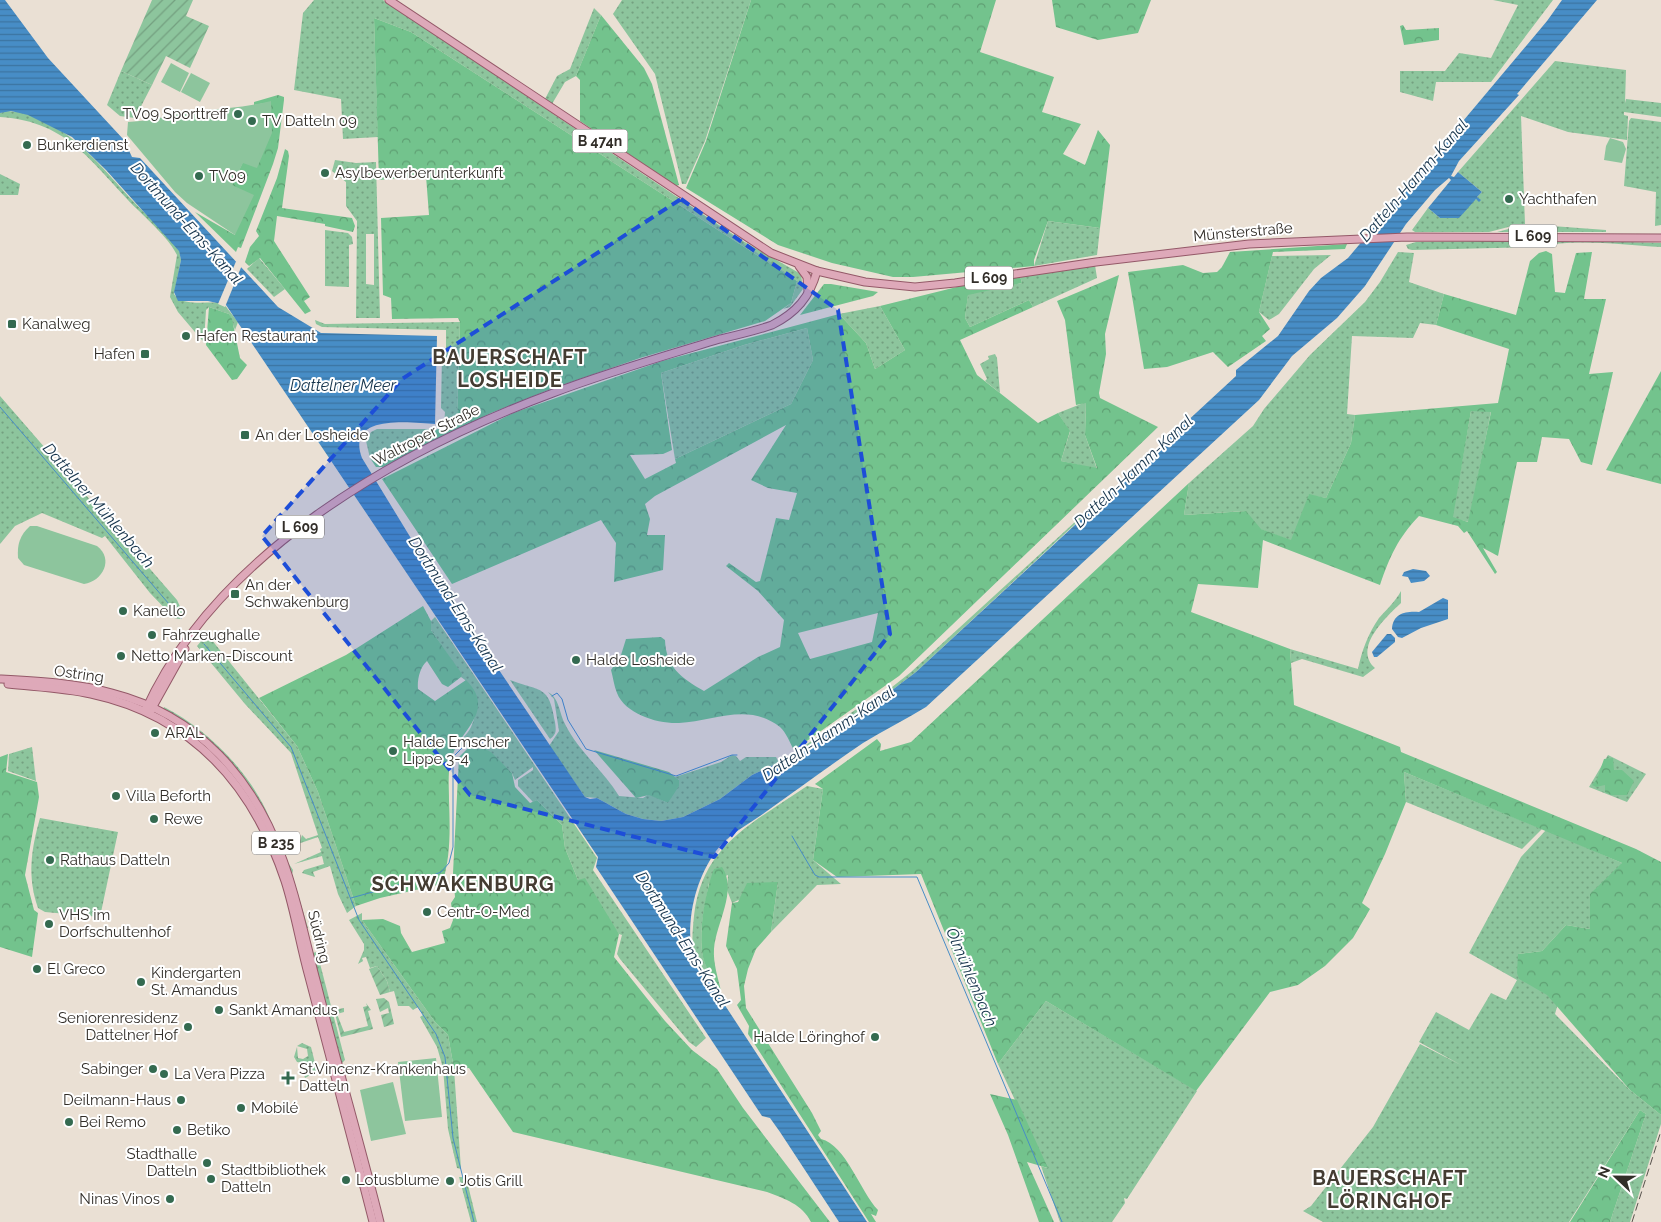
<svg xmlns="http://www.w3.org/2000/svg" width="1661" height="1222" viewBox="0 0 1661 1222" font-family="Raleway,sans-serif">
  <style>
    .grass { fill: url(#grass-dots); fill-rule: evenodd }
    .forest { fill: url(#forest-crowns); fill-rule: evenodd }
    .garden { fill: url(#garden-furrows) }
    .pitch { fill: #8dc59d }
    .water { fill: url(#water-rules) }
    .pier { fill: #eae0d4 }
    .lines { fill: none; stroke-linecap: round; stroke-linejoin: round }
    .stream { stroke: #478dc6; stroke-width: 1 }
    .major-casing { stroke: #945968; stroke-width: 9 }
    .major { stroke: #dea9b9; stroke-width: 7 }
    .rail { stroke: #57524c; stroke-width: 1; stroke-dasharray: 8 4; stroke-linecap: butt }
    .marked { fill: #1d4ed8; fill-opacity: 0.2; stroke: #1d4ed8; stroke-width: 4; stroke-dasharray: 10 6; stroke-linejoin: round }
    .poi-dot { fill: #346a50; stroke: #fff; stroke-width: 2 }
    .labels { text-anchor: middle; stroke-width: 4; stroke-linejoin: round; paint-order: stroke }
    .shield { fill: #fff; stroke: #706d69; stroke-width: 1 }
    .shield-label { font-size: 14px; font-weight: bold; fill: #322e29 }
    .poi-label { font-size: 15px; fill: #322e29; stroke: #fff; text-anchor: start }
    .street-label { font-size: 15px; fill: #322e29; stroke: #fff }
    .water-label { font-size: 16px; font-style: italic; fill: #16344c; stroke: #fff }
    .district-label { font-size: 20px; font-weight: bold; letter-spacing: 1px; fill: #443c32; stroke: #fff }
  </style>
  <defs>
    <pattern id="grass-dots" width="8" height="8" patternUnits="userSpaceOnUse" patternTransform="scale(1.25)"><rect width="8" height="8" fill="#8dc59d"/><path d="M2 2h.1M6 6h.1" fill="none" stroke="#74a080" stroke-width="1.8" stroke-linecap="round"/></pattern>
    <pattern id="forest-crowns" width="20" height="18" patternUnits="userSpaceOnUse" patternTransform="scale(1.25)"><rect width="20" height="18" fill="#73c38d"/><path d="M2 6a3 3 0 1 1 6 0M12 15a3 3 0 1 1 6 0" fill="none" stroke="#5f9f73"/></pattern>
    <pattern id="garden-furrows" width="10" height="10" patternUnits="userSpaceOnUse" patternTransform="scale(1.25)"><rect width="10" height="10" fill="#8dc59d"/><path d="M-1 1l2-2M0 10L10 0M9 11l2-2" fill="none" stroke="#74a080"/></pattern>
    <pattern id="water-rules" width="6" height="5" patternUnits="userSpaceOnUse" patternTransform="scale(1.25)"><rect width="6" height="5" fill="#478dc6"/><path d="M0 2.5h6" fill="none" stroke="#3c74a1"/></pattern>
  </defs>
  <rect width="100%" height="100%" fill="#eae0d4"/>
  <g class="grass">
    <polygon points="314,0 383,0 743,241 801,274 803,289 790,307 783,309 791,303 797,281 411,32 374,18 378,137 343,139 341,99 294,90 303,13"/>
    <polygon points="622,0 751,0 705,141 686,184 682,184 655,74 613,14"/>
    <polygon points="1493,0 1553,0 1491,82 1436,82 1433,101 1400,92 1400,71 1445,71 1459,53 1491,58 1518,5"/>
    <polygon points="594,8 601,15 576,76 565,82 552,104 545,99 557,76 570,69"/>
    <polygon points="1555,61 1626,70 1625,103 1626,99 1661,103 1661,117 1624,112 1624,115 1628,116 1627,140 1568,132 1521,116 1525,224 1606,230 1606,232 1497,232 1520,226 1520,224 1489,232 1415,232 1412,230 1428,208 1440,218 1476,199 1480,201 1477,197 1482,192 1458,172"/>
    <polygon points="121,71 152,85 135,118 120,116 107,105"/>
    <path d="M6 111C59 112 100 165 132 200 147 216 166 232 179 250L181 260 174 294C181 307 209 301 223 303L238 322 235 330 229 314 209 307 206 310 204 342 200 338 178 312 170 297 177 255C170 240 150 222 138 210 94 167 70 121 0 117V113Z"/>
    <polygon points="1631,118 1661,122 1661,225 1655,226 1656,192 1624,186 1629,121"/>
    <path d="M335 160 356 163 376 162 380 318H356L357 221 346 206V182L332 171ZM366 234H374V285L366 284Z"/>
    <polygon points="0,174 20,184 18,195 0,195"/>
    <polygon points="1048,221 1100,228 1097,255 1034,266"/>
    <polygon points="325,230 348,233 352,237 353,244 349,245 349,287 325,286"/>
    <path d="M1552 240 1661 243V247C1621 245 1576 238 1537 247L1412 250 1408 249 1406 245 1416 242Z"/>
    <polygon points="1398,252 1414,253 1409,282 1444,294 1436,325 1420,323 1413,338 1352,336 1347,414 1355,415 1351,443 1326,498 1309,495 1292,541 1260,529 1245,511 1184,515 1189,483 1253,426 1264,409 1310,355 1365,302 1380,282"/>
    <polygon points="1331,255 1314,269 1279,314 1269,320 1259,312 1272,256"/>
    <polygon points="259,258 285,289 274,297 247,269"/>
    <polygon points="1095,265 1097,278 1033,307 1029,300 970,327 965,318 968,294 1022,283 1020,276"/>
    <polygon points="880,306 905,350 875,369 866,343 839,314"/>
    <polygon points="315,320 325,324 460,322 457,418 444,425 445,412 441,408 442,354 446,350 446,330 322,327 316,324"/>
    <polygon points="807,328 813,360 791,404 675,459 661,373 744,345"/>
    <polygon points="995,354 997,358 1000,393 985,381 987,379 980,364 989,359 988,356"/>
    <polygon points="0,396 177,600 183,613 180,619 174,618 150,593 105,536 102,538 42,513 15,526 0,544"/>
    <polygon points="1086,402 1085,435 1097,469 1061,461 1070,432 1058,413"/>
    <polygon points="1471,411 1491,411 1469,522 1452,518"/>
    <polygon points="377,429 439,429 370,458 366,441 371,432"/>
    <path d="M1100 499 1101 500 916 672 863 712 854 714 795 755 752 775 720 799 683 817 661 821 643 819 626 814 597 798 585 797 549 746 559 731 554 699 548 692C559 698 559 711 564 722 577 750 603 770 619 796L643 798 649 794 668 803 679 780 675 777 721 762 732 755 736 756 740 761 746 757H776L778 761 796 752 855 710 872 703 911 672Z"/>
    <path d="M1401 591V603C1385 618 1353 648 1375 668L1363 677 1302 659 1291 663 1290 649 1358 669C1362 650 1368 634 1379 618 1387 609 1395 602 1401 591Z"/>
    <path d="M435 617 597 858 593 870 706 1038 696 1047 689 1042 620 959 617 954 622 935 619 934 578 880 565 848 562 825 537 800 533 802 518 786V780L533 770V767L515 780 512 773 486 749 488 744 484 738C475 744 465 744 456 749 459 739 467 736 471 727 479 709 479 689 461 677V674L431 630V621Z"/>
    <polygon points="207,634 297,746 318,792 356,906 347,913 338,894 330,866 313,872 315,877 302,873 304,870 324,864 322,856 294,864 321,852 320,849 322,848 318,837 286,848 285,846 300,841 302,835 306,839 318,835 291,753 245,704 197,646"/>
    <path d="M510 680C542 692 549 685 555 722 556 730 557 734 550 739Z"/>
    <path d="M164 707C205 728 245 767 266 810 275 829 280 853 293 870L292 874 308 928 306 929C274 831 258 763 163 709Z"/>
    <polygon points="32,747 36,781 8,771 9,754"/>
    <polygon points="1608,755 1646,774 1627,802 1589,787"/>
    <polygon points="1404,772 1542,829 1522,849 1406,802"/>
    <path d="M807 786 823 789 813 860 841 884 817 885 771 932 778 882 732 903 727 890 728 875 709 883C705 907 697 936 704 960 707 971 715 982 721 991 714 982 697 964 694 954 691 943 693 927 694 916 702 844 754 823 807 786Z"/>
    <path d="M40 818 118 832 100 917 45 912 38 908C27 877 31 850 40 818Z"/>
    <polygon points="1546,830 1622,863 1590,929 1566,925 1542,951 1518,954 1559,1000 1555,1014 1630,1090 1661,1115 1661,1124 1630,1222 1610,1222 1646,1114 1640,1110 1569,1222 1323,1222 1303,1211 1311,1206 1373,1127 1420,1044 1461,1065 1419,1042 1436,1012 1469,1030 1491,993 1506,1000 1517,980 1469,953 1521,857"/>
    <polygon points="362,913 362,920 435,1022 448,1035 454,1069 461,1169 457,1168 448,1129 443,1068 437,1047 420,1017 423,1015 418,1007 413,1010 409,1006 398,1006 394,991 390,992 387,981 377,966 370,968 366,957 362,958 363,961 358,964 364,950 364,944 349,920"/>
    <polygon points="317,952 345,1060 341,1064 312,953"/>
    <polygon points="1046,1001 1197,1091 1127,1199 1124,1198 1125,1203 1112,1222 1060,1222 1041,1166 1047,1168 998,1064"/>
    <polygon points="302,1043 311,1047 317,1071 305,1078 301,1065 304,1063 297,1062 294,1057 297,1047 298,1058 303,1059 308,1056 307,1049 297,1046"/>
    <polygon points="459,1177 466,1177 477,1222 471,1222"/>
  </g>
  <g class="forest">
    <polygon points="751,0 996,0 980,52 1054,77 1042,112 1081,124 1063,154 1085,165 1098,130 1110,145 1100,228 1048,221 1034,260 1034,266 913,277 893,277 832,263 778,245 686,188 706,141"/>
    <polygon points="1052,0 1151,0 1138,33 1098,40 1056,27"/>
    <polygon points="601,15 644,68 652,84 679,185 676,186 580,121 580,80 576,76"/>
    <polygon points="374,18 411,32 797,281 791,303 765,321 640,358 551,389 491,413 383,467 376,467 370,458 439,429 457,418 460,322 458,318 392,319 391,298 383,295 381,218 429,215 426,176 379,180"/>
    <polygon points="1403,25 1406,30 1439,28 1439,40 1404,45 1400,26"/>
    <polygon points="278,95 284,97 284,100 278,148 273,164 241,248 238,247 236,252 195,212 235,235 232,185 271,102 254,105 254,102"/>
    <polygon points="285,149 288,151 289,156 282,208 352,218 355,226 353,232 325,226 325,224 277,216 274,241 310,297 304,301 311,311 305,314 260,258 249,266 245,262 250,247 259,236 256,231 258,226 277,178"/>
    <polygon points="1347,244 1345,249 1273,252 1259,312 1270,329 1262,336 1266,341 1228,367 1213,352 1167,367 1144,369 1128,272 1183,265 1203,273 1217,272 1222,267 1230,252"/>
    <path d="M1546 251 1552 254 1555 292 1565 293 1576 253 1592 252 1584 299H1606L1589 374 1613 372 1592 465 1581 462 1569 439 1542 437 1537 462H1517L1498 556 1483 548 1497 572 1495 574 1467 531 1464 533 1458 526 1419 516C1398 538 1390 556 1380 585L1263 540 1258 588 1198 584 1191 612 1290 649 1294 705 1400 747 1401 752 1636 849 1661 862V1115L1630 1090 1547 995 1519 979 1517 973 1518 954 1542 951 1566 925 1590 929V894L1622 863 1404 772 1406 802 1385 854 1362 903 1370 909 1353 938 1325 966 1298 985 1270 992 1196 1091 1046 1001 998 1064 921 874 837 877 813 860 823 789 815 784 877 739 881 744 880 751 911 742 1189 483 1184 515 1246 511 1261 529 1291 540 1309 494 1326 498 1351 443 1355 415 1498 403 1509 349 1436 325 1444 294 1516 315 1530 261 1539 253ZM1471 411 1491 412 1468 522 1453 517Z"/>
    <path d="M1119 275 1105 334 1106 354 1099 393 1100 398 1158 427 899 676 794 750C790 743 786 732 780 727 748 702 714 721 679 723 658 724 625 714 617 693 614 686 613 677 611 670L621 655 626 639 661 637 665 640C666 667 681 678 704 691L758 657 780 647 784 620 758 591 726 566 729 563 756 582 760 581 776 518 789 520 797 493 768 488 751 480 786 425 655 496 645 504 650 519 647 535H665L663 570 614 582 616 543 601 520 452 584 382 479 513 413 662 361 839 314 866 343 875 369 905 350 880 306 969 284 1020 276 1022 283 968 295 965 318 970 327 1029 300 1033 307 960 340 977 375 1038 423 1058 413 1070 431 1061 461 1097 468 1085 435 1086 403 1076 405 1065 320 1057 301ZM807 328 813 360 791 404 675 459 676 463 645 479 630 455 663 454 672 450 661 373 744 345ZM878 613 872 642 810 659 798 633Z"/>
    <polygon points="824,284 831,284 878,292 873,296 800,315"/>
    <polygon points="209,307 229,314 232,319 240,358 247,365 237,379 232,380 206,345"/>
    <polygon points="1661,371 1661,484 1606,470"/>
    <path d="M423 606 431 621V630L462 674 461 677 448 687 442 684 427 661C420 667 417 680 418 689L435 701 466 680C496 710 462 729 453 754 447 767 449 786 449 800 450 828 451 857 442 884L380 898 356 906 318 792 297 746 259 698 346 655Z"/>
    <path d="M468 748 486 749 492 753 512 773 515 787 530 803 537 800 562 825 565 848 578 880 585 878 619 934 614 957 665 1021 692 1050 717 1069 743 1108 830 1222H811C802 1204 785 1199 767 1192L513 1132 469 1068 454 1069 448 1035 435 1022 362 920 383 919 400 926 401 933 412 952 445 943 442 931 450 928 453 920 451 903 455 897 453 873 459 757Z"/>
    <polygon points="594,750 669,772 679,780 679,786 668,803 649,795 636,798"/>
    <polygon points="8,754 6,772 37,782 39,797 25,875 34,910 38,913 32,957 0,947 0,757"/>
    <polygon points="1613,758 1614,770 1622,770 1634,781 1627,795 1611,795 1605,792 1605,785 1596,787 1592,785 1597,779 1604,759"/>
    <path d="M722 867C738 891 716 923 714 949 713 963 718 978 721 991 716 982 707 971 704 961 697 937 705 892 714 869Z"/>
    <path d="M778 882 771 932 756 949 748 969 744 986 746 1008 812 1113 821 1131 818 1135 821 1139C846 1145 860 1191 878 1210L876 1216 871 1214 876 1222H869L748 1034 749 1026 737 1005 741 1000 737 969 726 946 732 903 738 902 747 883Z"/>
    <polygon points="990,1094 1017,1100 1048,1168 1027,1162 1054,1222 1039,1222 1008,1135"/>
    <polygon points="1640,1110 1646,1114 1610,1222 1570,1222"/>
  </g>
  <g class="garden">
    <polygon points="152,0 193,0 186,16 209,26 190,68 166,56 152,85 121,71"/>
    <polygon points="377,966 387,981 390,992 380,995 369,969"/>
    <polygon points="384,998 389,1002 394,1024 384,1027 381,1015 389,1013 388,1008 380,1012 376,999"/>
    <polygon points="366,1003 371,1010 368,1011 373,1029 341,1037 334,1010 344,1008 344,1012 337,1014 344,1032 368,1026 363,1007 367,1006"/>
  </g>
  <g class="pitch">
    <polygon points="171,63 189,73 180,92 161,82"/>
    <polygon points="191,73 210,83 200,102 181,92"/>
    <path d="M271 101 272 133 257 168 243 163 232 185 254 195 235 235 187 203 175 192 127 135 128 122C153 121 176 113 201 111 225 108 247 107 271 101Z"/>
    <polygon points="1610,138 1623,142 1626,149 1622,163 1604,160 1606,146"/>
    <path d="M30 526H37L97 546C114 559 103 581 84 584L24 565 18 558C17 544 20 535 30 526Z"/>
    <polygon points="436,1058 442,1117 405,1121 398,1062"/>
    <polygon points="393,1082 406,1134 371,1141 360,1090"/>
  </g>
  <g class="water">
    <path d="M0 0H5L48 58 124 140 132 157 140 158 278 307 321 333 437 336 435 424C412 423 345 413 362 458L423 558 585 797 590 799 597 798 626 814 643 819 661 821 683 817 720 799 752 775 795 755 854 714 863 712 916 672 1236 376V370L1278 336 1309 291 1321 278 1348 258 1547 21 1562 0H1597L1517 94 1519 95 1459 161 1451 176 1454 177 1458 172 1482 192 1477 197 1481 200 1479 202 1476 199 1459 218H1440L1428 208 1451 180 1449 178 1435 190 1406 224 1365 286 1337 318 1292 356 1259 400 926 707C905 720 884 730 863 743 832 764 798 789 767 811 750 824 729 833 716 851 695 880 686 920 692 955L867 1222H839L780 1132 770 1118 762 1116 596 867 598 857 226 305 208 301H178L174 292 181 260 179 251 106 170 72 137 28 115 11 111 0 113Z"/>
    <polygon points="1413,569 1426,571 1430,576 1424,581 1411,583 1408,577 1402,576 1404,572"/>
    <path d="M1443 598 1448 600V619L1421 628 1402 638 1398 637 1392 629C1393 613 1406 611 1419 612Z"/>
    <polygon points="1387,634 1391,634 1395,638 1395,642 1377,657 1374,657 1372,652"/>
  </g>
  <polygon class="pier" points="237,259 242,265 225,307 218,304"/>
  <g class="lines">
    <g class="stream">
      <polyline points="0,407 181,618"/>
      <polyline points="204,644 291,747 359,920 436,1034 445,1057 453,1138 474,1222"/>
      <polyline points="552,696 557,693 562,699 568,720 586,749 676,776 732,755 737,755"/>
      <polyline points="792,836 815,875 819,877 917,877 1062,1222"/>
      <polyline points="351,898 431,876 441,872 449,863 453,847 453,757 463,747 483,742"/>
    </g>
    <defs>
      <g id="major">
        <polyline points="389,0 771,253 817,271"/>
        <polyline points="799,266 807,277 808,291"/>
        <path d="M0 679C37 681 76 683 112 693 198 715 254 779 283 860 298 901 306 943 317 984 337 1064 360 1142 380 1222"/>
        <path d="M8 684C36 687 64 688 91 694 193 716 253 785 285 881 295 912 300 945 309 977 330 1058 352 1140 373 1222"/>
        <polyline points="151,710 185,649"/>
        <path d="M145 711C216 553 397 451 553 393 608 372 664 356 720 339 737 335 755 331 772 325 796 313 810 297 817 271L865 282 915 287 955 283 1096 262 1249 244 1407 237 1661 238"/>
      </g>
    </defs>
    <use href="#major" class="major-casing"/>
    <use href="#major" class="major"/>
    <polyline class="rail" points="1632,1222 1661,1131"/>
  </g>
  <path class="marked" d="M681 199 838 310 890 634 714 857 470 795 262 536 402 379Z"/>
  <g class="poi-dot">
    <circle cx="238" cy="114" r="5"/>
    <circle cx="252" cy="121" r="5"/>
    <circle cx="27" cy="145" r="5"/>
    <circle cx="325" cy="173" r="5"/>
    <circle cx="199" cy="176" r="5"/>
    <circle cx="1509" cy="199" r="5"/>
    <rect x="7" y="319" width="10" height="10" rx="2.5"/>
    <circle cx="186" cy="336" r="5"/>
    <rect x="140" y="349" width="10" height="10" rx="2.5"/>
    <rect x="240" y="430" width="10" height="10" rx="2.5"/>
    <rect x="230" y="589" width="10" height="10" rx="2.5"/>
    <circle cx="123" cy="611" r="5"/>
    <circle cx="152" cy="635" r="5"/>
    <circle cx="121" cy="656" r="5"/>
    <circle cx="576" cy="660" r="5"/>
    <circle cx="155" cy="733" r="5"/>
    <circle cx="393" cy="751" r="5"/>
    <circle cx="116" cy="796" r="5"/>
    <circle cx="154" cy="819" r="5"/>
    <circle cx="50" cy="860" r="5"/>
    <circle cx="427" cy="912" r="5"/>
    <circle cx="49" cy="924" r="5"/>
    <circle cx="37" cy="969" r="5"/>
    <circle cx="141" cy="982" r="5"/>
    <circle cx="219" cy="1010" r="5"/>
    <circle cx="188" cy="1027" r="5"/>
    <circle cx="875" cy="1037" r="5"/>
    <circle cx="153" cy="1069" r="5"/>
    <circle cx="164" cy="1074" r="5"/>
    <path d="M285.5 1070.5h5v5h5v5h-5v5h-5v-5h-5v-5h5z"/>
    <circle cx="181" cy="1100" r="5"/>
    <circle cx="241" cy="1108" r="5"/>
    <circle cx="69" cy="1122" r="5"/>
    <circle cx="177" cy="1130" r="5"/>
    <circle cx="207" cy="1163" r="5"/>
    <circle cx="211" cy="1179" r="5"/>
    <circle cx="346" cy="1180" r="5"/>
    <circle cx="450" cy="1181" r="5"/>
    <circle cx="170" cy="1199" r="5"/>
  </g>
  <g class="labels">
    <g class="shield">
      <rect x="572.5" y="129.5" width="55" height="23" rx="4"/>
      <rect x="1509" y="224.5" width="48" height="23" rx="4"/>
      <rect x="965" y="266.5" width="48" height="23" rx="4"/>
      <rect x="276" y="515.5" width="48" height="23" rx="4"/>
      <rect x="252" y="831.5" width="48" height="23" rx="4"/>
    </g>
    <g class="shield-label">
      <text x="600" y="146">B 474n</text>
      <text x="1533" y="241">L 609</text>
      <text x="989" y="283">L 609</text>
      <text x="300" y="532">L 609</text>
      <text x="276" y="848">B 235</text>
    </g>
    <g class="poi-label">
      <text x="228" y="119" text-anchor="end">TV09 Sporttreff</text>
      <text x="262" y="126">TV Datteln 09</text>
      <text x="37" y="150">Bunkerdienst</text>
      <text x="335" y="178">Asylbewerberunterkunft</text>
      <text x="209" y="181">TV09</text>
      <text x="1519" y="204">Yachthafen</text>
      <text x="22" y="329">Kanalweg</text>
      <text x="196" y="341">Hafen Restaurant</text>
      <text x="135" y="359" text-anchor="end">Hafen</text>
      <text x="255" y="440">An der Losheide</text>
      <text x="245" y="590">An der<tspan x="245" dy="17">Schwakenburg</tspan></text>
      <text x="133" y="616">Kanello</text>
      <text x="162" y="640">Fahrzeughalle</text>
      <text x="131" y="661">Netto Marken-Discount</text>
      <text x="586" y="665">Halde Losheide</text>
      <text x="165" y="738">ARAL</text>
      <text x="403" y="747">Halde Emscher<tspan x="403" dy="17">Lippe 3-4</tspan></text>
      <text x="126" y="801">Villa Beforth</text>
      <text x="164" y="824">Rewe</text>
      <text x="60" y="865">Rathaus Datteln</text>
      <text x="437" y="917">Centr-O-Med</text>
      <text x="59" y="920">VHS im<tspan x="59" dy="17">Dorfschultenhof</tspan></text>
      <text x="47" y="974">El Greco</text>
      <text x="151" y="978">Kindergarten<tspan x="151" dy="17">St. Amandus</tspan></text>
      <text x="229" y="1015">Sankt Amandus</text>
      <text x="178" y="1023" text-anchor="end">Seniorenresidenz<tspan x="178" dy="17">Dattelner Hof</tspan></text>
      <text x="865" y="1042" text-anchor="end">Halde Löringhof</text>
      <text x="143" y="1074" text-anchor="end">Sabinger</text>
      <text x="299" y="1074">St.Vincenz-Krankenhaus<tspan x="299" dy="17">Datteln</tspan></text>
      <text x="174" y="1079">La Vera Pizza</text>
      <text x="171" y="1105" text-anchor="end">Deilmann-Haus</text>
      <text x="251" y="1113">Mobilé</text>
      <text x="79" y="1127">Bei Remo</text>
      <text x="187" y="1135">Betiko</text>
      <text x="197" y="1159" text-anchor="end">Stadthalle<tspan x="197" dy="17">Datteln</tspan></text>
      <text x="221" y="1175">Stadtbibliothek<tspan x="221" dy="17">Datteln</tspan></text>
      <text x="356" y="1185">Lotusblume</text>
      <text x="460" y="1186">Jotis Grill</text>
      <text x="160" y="1204" text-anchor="end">Ninas Vinos</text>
    </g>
    <g class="street-label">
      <text transform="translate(1243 232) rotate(-5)" y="5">Münsterstraße</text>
      <text transform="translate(426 435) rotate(-27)" y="5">Waltroper Straße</text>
      <text transform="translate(79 674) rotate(8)" y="5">Ostring</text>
      <text transform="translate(319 937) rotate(76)" y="5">Südring</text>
    </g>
    <g class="water-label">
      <text transform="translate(1413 180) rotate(-49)" y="6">Datteln-Hamm-Kanal</text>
      <text transform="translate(187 223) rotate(48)" y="6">Dortmund-Ems-Kanal</text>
      <text x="343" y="391">Dattelner Meer</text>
      <text transform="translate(1133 471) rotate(-43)" y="6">Datteln-Hamm-Kanal</text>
      <text transform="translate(99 505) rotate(49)" y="6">Dattelner Mühlenbach</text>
      <text transform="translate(456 604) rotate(57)" y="6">Dortmund-Ems-Kanal</text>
      <text transform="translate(828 733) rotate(-34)" y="6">Datteln-Hamm-Kanal</text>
      <text transform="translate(683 939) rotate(57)" y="6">Dortmund-Ems-Kanal</text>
      <text transform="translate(972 977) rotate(67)" y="6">Ölmühlenbach</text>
    </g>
    <g class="district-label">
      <text x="510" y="364">BAUERSCHAFT<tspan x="510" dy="23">LOSHEIDE</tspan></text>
      <text x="463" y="891">SCHWAKENBURG</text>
      <text x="1390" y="1185">BAUERSCHAFT<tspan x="1390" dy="23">LÖRINGHOF</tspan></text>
    </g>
  </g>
  <g transform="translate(1616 1177) rotate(292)" stroke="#ffffff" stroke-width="4" paint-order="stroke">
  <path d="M0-4L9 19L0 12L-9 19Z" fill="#322e29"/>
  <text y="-8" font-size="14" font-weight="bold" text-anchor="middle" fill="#322e29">N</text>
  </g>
</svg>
